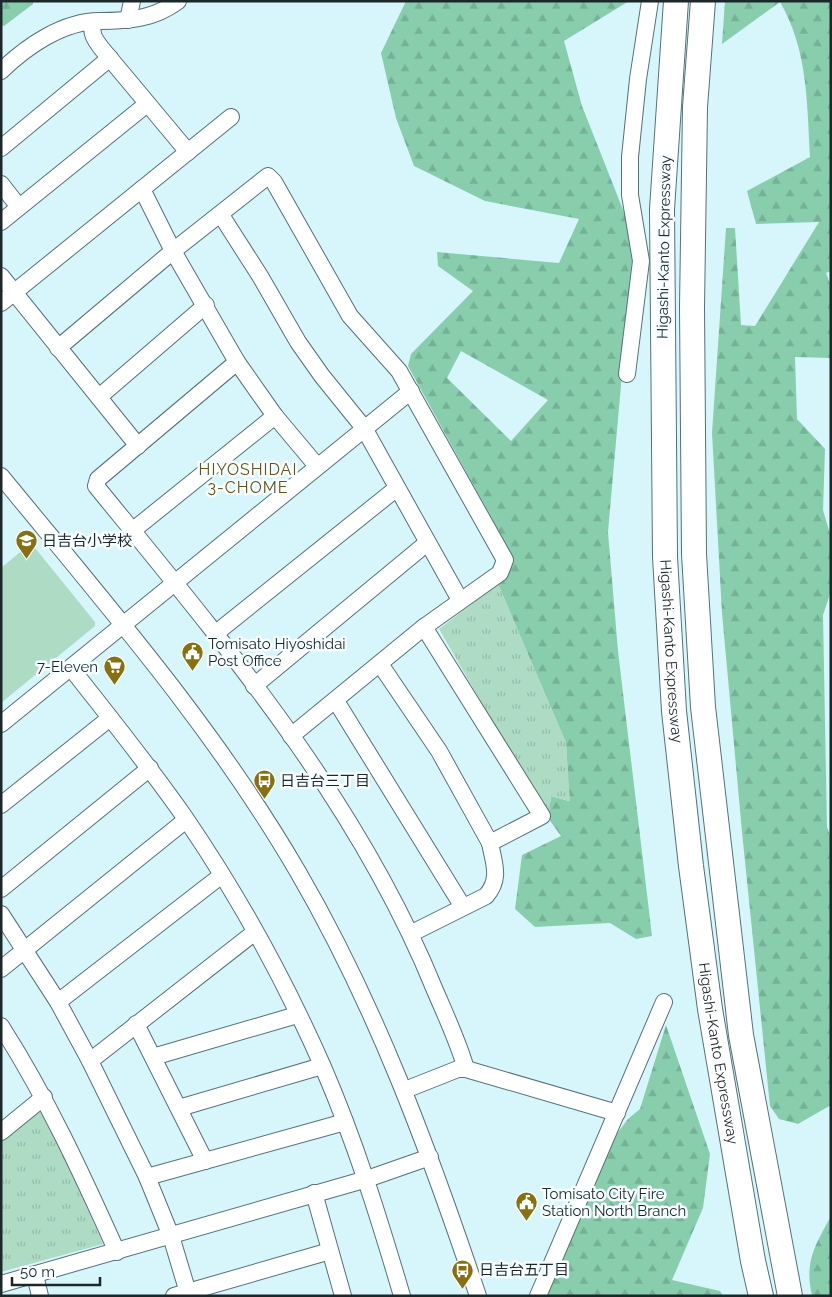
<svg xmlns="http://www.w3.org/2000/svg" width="832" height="1297" viewBox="0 0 832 1297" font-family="Raleway,'Noto Sans JP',sans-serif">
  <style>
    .green { fill: #aedbc4 }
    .forest { fill: url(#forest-firs); fill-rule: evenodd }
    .park { fill: url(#park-tufts) }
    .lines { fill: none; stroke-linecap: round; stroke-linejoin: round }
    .minor-casing { stroke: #557177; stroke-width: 18 }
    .highway-casing { stroke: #557177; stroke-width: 26 }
    .minor { stroke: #fff; stroke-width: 16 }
    .highway { stroke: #fff; stroke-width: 24 }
    .labels { text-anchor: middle; stroke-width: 5; stroke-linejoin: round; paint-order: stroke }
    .street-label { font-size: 15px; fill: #1c272a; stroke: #f7feff }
    .poi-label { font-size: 15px; fill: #1c272a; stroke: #f7feff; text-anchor: start }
    .neighbourhood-label { font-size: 16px; letter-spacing: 1px; fill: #655317; stroke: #f7feff }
  </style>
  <defs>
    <pattern id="forest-firs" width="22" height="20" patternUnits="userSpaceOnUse" patternTransform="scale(1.25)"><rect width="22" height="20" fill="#88cead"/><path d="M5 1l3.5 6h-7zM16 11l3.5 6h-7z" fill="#75b195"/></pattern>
    <pattern id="park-tufts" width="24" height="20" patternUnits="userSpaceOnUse" patternTransform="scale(1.25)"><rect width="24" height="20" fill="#aedbc4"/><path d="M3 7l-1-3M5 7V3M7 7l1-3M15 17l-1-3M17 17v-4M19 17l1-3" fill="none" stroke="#95bca9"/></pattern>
  </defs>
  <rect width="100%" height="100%" fill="#d6f6fc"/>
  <polygon class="green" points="31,543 95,622 95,626 1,703 1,568"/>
  <g class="forest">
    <polygon points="1,1 33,1 33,4 4,26 1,25"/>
    <path d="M406 1H629L564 41 582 106 629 225 632 261 608 532 618 651 652 936 636 939 610 923 535 927 515 909 522 855 561 836 548 818 551 796 569 801 566 743 498 584 514 559 408 366 411 354 473 291 438 266 437 252 559 263 579 219 485 201 414 166 396 118 381 53ZM461 351 548 400 511 441 447 378Z"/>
    <path d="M725 1H830L831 4V271L826 273 831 286V358L795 357 797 419 825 449 823 510 831 537V591L823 615 827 827 831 838V1105L798 1124 779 1119 770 1106 742 832 722 613 712 433 726 228H735L741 325 755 326 819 222 756 224 747 191 810 157C807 103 808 50 780 2L722 44Z"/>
    <polygon points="666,1025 710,1154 703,1208 672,1280 720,1291 723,1296 544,1296 605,1149 628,1119 640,1109"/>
    <path d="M831 1216V1296H812C804 1261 815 1246 831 1216Z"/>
  </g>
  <g class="park">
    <polygon points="498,584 566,743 570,801 551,796 548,818 439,629"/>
    <polygon points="41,1104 103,1244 1,1272 1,1137"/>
  </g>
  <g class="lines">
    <defs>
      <g id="minor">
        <polyline points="128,20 132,1"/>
        <path d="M93 23C90 34 96 41 102 49L188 152"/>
        <path d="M1 71C27 46 63 21 100 21 128 21 154 19 178 1"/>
        <polyline points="1,148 110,58"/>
        <polyline points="1,184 19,207"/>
        <polyline points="142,189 173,251 237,362 275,416 317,466"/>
        <polyline points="221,215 260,276 298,342 322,376 364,428 460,600"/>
        <polyline points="1,222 147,104"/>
        <polyline points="1,276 138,446"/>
        <polyline points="1,303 231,117"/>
        <polyline points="58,348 173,251 268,176 274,182 350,316 399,371 505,560 500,573 424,627 291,736"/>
        <path d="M237 362 98 479 96 486C223 642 357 799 434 988 445 1014 458 1041 466 1069"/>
        <polyline points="627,374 641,261 630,195 630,157 638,79 650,1"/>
        <polyline points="99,397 206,305"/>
        <path d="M1 476C105 603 215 729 298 872 376 1006 429 1150 478 1296"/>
        <polyline points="132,531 275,416"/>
        <polyline points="216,633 397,488"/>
        <polyline points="380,664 439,751 490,843"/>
        <path d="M71 668C110 718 150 767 186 819 237 894 286 983 323 1067 355 1141 379 1218 402 1296"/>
        <polyline points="254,686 427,543"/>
        <polyline points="336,701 463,907"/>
        <polyline points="1,724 411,391"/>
        <polyline points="1,805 110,718"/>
        <polyline points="1,889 150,768"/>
        <polyline points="1,914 58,1002 90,1061 147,1177 171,1236 189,1296"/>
        <path d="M412 933 486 896C501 879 494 864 490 843L542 816 424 627"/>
        <polyline points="1,969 186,820"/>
        <polyline points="58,1002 222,875"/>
        <polyline points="136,1024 205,1161"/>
        <path d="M1 1026C47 1098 82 1174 117 1252"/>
        <polyline points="153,1057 297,1015"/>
        <polyline points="90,1061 255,932"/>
        <polyline points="405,1090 458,1069 466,1069 617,1113"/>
        <polyline points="179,1108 322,1066"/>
        <polyline points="1,1132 44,1097"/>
        <polyline points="147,1177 345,1122"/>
        <polyline points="314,1193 343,1296"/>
        <polyline points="35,1275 40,1296"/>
        <polyline points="1,1284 367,1179 430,1157"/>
        <polyline points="174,1296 330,1251"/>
        <polyline points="538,1296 664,1002"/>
      </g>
      <g id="highway">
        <path id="s1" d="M676 1 662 209 665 557 674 711 691 866 710 1009 753 1261 761 1296"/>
        <polyline points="703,1 695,107 692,307 694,554 703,707 741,1035 790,1296"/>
      </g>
    </defs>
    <use href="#minor" class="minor-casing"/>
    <use href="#highway" class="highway-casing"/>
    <use href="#minor" class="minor"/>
    <use href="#highway" class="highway"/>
  </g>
  <defs>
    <symbol id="school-pin" viewBox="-11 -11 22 30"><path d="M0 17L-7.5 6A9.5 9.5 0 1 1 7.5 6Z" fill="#886f10" stroke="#f7feff"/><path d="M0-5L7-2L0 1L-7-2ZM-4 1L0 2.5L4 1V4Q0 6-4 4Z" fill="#fff"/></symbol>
    <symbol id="civic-pin" viewBox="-11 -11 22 30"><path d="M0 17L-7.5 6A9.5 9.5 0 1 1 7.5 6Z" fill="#886f10" stroke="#f7feff"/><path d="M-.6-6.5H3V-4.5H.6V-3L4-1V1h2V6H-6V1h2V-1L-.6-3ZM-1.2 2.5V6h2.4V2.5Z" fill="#fff"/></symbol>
    <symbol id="supermarket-pin" viewBox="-11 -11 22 30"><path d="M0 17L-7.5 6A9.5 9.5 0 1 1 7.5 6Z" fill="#886f10" stroke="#f7feff"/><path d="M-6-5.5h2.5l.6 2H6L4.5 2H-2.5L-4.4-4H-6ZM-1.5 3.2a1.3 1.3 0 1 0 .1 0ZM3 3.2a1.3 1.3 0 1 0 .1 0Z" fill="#fff"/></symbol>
    <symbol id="bus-pin" viewBox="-11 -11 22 30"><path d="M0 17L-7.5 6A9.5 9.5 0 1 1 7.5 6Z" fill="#886f10" stroke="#f7feff"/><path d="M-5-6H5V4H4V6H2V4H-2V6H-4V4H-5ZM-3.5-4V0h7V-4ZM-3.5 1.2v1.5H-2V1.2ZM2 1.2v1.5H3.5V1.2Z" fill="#fff"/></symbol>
  </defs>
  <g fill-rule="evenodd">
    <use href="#school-pin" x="14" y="528" width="25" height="34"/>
    <use href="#civic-pin" x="180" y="640" width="25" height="34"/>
    <use href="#supermarket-pin" x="102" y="654" width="25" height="34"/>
    <use href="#bus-pin" x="252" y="768" width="25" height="34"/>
    <use href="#civic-pin" x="514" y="1190" width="25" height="34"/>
    <use href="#bus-pin" x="450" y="1258" width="25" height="34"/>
  </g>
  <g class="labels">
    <g class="street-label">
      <text transform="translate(664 247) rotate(-89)" y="5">Higashi-Kanto Expressway</text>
      <text dy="5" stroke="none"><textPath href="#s1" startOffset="651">Higashi-Kanto Expressway</textPath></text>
      <text dy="5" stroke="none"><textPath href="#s1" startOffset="1056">Higashi-Kanto Expressway</textPath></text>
    </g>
    <g class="poi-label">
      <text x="42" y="546">日吉台小学校</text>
      <text x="208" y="649">Tomisato Hiyoshidai<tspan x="208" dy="17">Post Office</tspan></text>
      <text x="98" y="672" text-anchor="end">7-Eleven</text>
      <text x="280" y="786">日吉台三丁目</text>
      <text x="542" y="1199">Tomisato City Fire<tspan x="542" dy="17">Station North Branch</tspan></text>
      <text x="479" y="1275">日吉台五丁目</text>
    </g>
    <g class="neighbourhood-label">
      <text x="248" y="475">HIYOSHIDAI<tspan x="248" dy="18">3-CHOME</tspan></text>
    </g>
  </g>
  <rect width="832" height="1297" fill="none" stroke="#1c272a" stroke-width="5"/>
  <path d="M12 1277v8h88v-8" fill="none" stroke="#1c272a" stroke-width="2.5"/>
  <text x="20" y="1277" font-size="15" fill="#1c272a" stroke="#f7feff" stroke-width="4" paint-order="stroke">50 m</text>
</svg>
